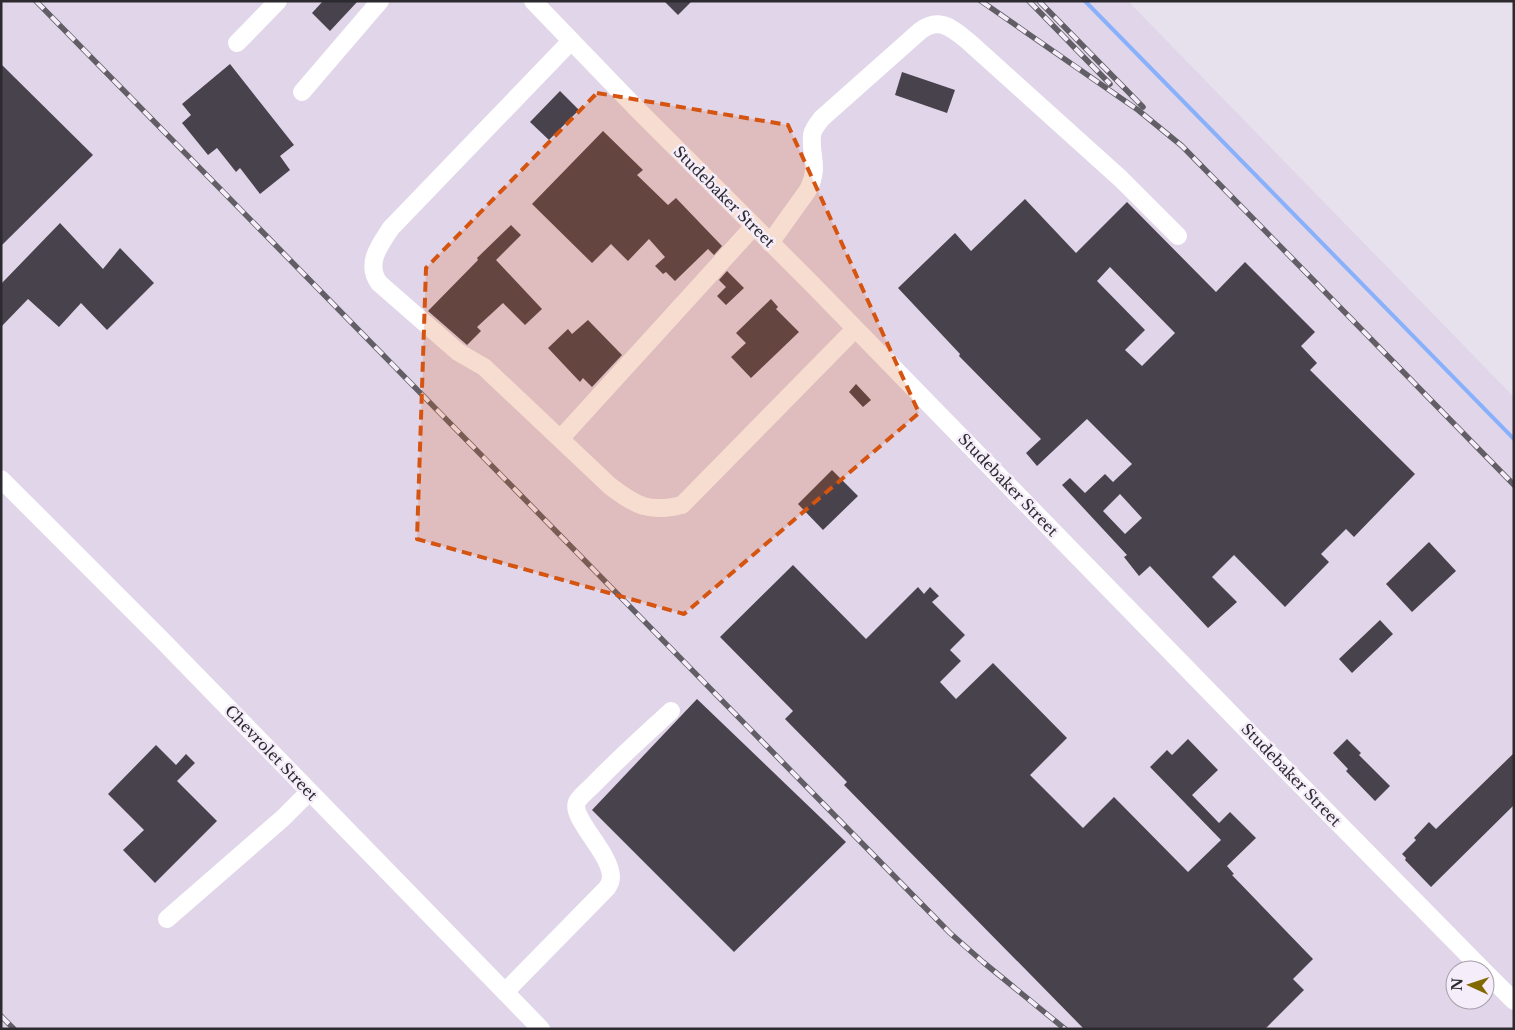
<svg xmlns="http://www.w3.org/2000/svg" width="1515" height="1030" viewBox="0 0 1515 1030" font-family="'Libre Baskerville',serif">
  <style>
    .built { fill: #e1d6e9; fill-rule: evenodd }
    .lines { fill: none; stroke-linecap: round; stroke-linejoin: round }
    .stream { stroke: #89b0fb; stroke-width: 4 }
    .building { fill: #48424c; fill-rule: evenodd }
    .minor { stroke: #fff; stroke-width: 18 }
    .rail-casing { stroke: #625e65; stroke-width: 5.5 }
    .rail { stroke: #f5eefa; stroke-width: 4; stroke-dasharray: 11; stroke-linecap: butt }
    .marked { fill: #d55410; fill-opacity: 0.2; stroke: #d55410; stroke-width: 4; stroke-dasharray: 10 6; stroke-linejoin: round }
    .labels { text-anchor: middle; stroke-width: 5; stroke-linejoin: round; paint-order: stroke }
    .street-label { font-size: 15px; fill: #2d2a2f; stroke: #f5eefa }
  </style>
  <rect width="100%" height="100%" fill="#e7e1ed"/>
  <path class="built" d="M1 1H1128L1514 397V1029H1ZM1455 970H1485V1000H1455Z"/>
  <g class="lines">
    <polyline class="stream" points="1085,1 1514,439"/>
  </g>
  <g class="building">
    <polygon points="323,1 358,1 330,31 312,13"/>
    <polygon points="664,1 692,1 678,15"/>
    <polygon points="1,64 93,155 1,246"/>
    <polygon points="230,64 294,145 280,156 290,170 260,194 240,168 236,172 217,148 208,155 182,123 191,115 182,104"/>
    <polygon points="902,72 955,90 947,113 895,95"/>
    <polygon points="560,91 579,110 549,140 530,122"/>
    <polygon points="603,131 643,170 637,175 668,205 676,198 722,246 714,255 708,249 675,281 666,272 663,274 655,266 665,257 649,239 628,261 611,244 592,263 532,204"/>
    <path d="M1025 199 1076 253 1127 202 1216 292 1245 262 1315 332 1301 346 1317 363 1310 370 1415 474 1354 537 1346 529 1321 554 1329 562 1285 607 1234 555 1212 577 1237 602 1208 628 1150 566 1139 576 1124 557 1127 555 1062 485 1070 478 1085 493 1105 474 1113 482 1132 464 1087 419 1037 466 1026 453 1041 439 959 356 960 354 898 288 955 233 971 251ZM1110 267 1175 333 1142 366 1125 350 1145 330 1097 281ZM1120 494 1142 518 1125 534 1103 511Z"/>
    <polygon points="60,223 103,269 120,248 154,283 107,330 81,303 59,327 28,299 1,327 1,284"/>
    <polygon points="511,225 521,235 496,260 542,309 525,325 503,303 477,327 481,331 467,345 428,311 478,260 477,258"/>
    <polygon points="727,271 744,288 726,305 717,296 726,287 719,280"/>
    <polygon points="771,299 778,307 776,309 799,332 751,378 731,357 746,343 736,333"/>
    <polygon points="588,320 622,355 592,387 583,378 580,382 548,348 568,329 572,334"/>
    <polygon points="856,384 871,400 863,407 849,392"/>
    <polygon points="832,470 858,496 823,530 798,504"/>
    <polygon points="1429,542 1456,571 1412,612 1386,584"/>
    <polygon points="793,565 866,639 918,587 924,594 930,587 939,596 932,602 965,635 950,650 961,661 940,682 956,699 993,663 1067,738 1030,775 1083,828 1114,797 1188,872 1221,840 1150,767 1167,750 1172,755 1188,739 1218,770 1192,795 1219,823 1230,812 1256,838 1227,866 1234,874 1232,875 1313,959 1293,979 1304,990 1265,1029 1084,1029 844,785 847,782 785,719 793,711 720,637"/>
    <polygon points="1380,620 1393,634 1352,673 1339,659"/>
    <polygon points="697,699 846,842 734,952 592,810"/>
    <polygon points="1347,739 1361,753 1359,755 1390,786 1375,801 1346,771 1348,769 1333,753"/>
    <polygon points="156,745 176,765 186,754 195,763 177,781 217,821 155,883 123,850 144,830 108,794"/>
    <polygon points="1514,753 1514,805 1431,887 1405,860 1406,858 1402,854 1416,840 1414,838 1429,822 1436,829"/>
  </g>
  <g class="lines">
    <g class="minor">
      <polyline points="533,1 639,111 811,283 1279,763 1483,970"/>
      <path d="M571 41 391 228C380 245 365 263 379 283L458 352 484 367 610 486C636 506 649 513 682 505L855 329"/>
      <polyline points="237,43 278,1"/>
      <polyline points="302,92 380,1"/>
      <path d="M770 243 808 190C820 166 810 158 812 135 813 129 818 123 822 118L920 31C940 16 953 29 969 42L1121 179 1178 236"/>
      <polyline points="561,438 754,226"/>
      <polyline points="1,479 162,640 541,1029"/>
      <polyline points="167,919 283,818 309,792"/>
      <polyline points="1485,972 1514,1001"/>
      <path d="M505 992 607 888C609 885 611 881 611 877 611 853 570 818 577 802 580 796 588 790 593 785 618 759 645 735 671 711"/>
    </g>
    <defs>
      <g id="rail">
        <polyline points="36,1 950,933 983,962 1065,1029"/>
        <polyline points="981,1 1138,110 1182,146 1514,485"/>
        <polyline points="1029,1 1110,84"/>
        <polyline points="1039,1 1143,107"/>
        <polyline points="1,1016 14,1029"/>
      </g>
    </defs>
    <use href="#rail" class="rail-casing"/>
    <use href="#rail" class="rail"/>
  </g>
  <path class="marked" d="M597 93 788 125 919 413 684 614 417 539 426 268Z"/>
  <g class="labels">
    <g class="street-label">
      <text transform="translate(724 197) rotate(45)" y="5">Studebaker Street</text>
      <text transform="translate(1008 485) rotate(46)" y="5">Studebaker Street</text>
      <text transform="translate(271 753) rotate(46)" y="5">Chevrolet Street</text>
      <text transform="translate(1291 775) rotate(46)" y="5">Studebaker Street</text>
    </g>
  </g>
  <rect width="1515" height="1030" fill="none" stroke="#2d2a2f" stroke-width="5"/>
  <g transform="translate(1470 985) rotate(273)"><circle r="24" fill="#f5eefa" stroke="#a5a0a9"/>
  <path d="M0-4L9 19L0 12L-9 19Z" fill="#826800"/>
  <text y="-8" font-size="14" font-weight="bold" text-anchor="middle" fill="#2d2a2f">N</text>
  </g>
</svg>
